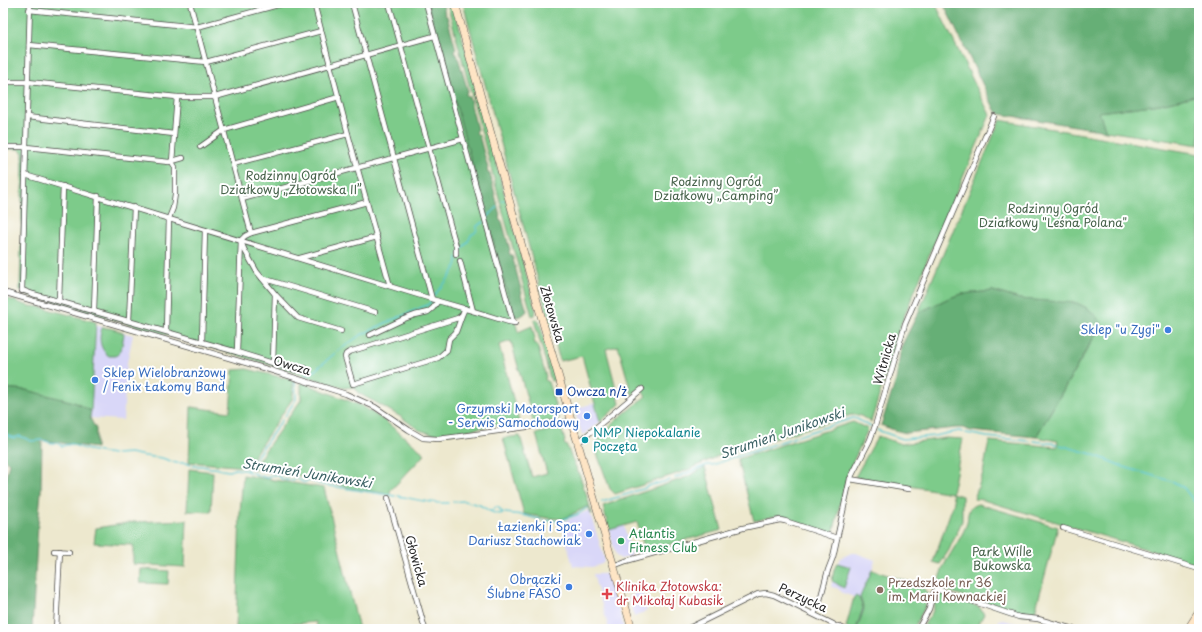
<svg xmlns="http://www.w3.org/2000/svg" width="1202" height="632" viewBox="0 0 1202 632" font-family="'Playpen Sans',sans-serif">
  <style>
    .built { fill: #d9d7f8 }
    .green { fill: #7dcb8a; stroke: #547b5a }
    .forest { fill: #66af76; stroke: #486d50 }
    .lines { fill: none; stroke-linecap: round; stroke-linejoin: round }
    .stream { stroke: #59c6cf; stroke-width: 1.5 }
    .street-casing { stroke: #484743; stroke-width: 6 }
    .secondary-casing { stroke: #484743; stroke-width: 8 }
    .street { stroke: #fff; stroke-width: 4.5 }
    .secondary { stroke: #fee5c5; stroke-width: 7 }
    .shop-dot { fill: #3f7fe0; stroke: #fff; stroke-width: 1.5 }
    .transit-dot { fill: #1a4fb4; stroke: #fff; stroke-width: 1.5 }
    .culture-dot { fill: #0f9aa8; stroke: #fff; stroke-width: 1.5 }
    .leisure-dot { fill: #2e9e5b; stroke: #fff; stroke-width: 1.5 }
    .education-dot { fill: #8d6e63; stroke: #fff; stroke-width: 1.5 }
    .health-dot { fill: #e0444e; stroke: #fff; stroke-width: 1.5 }
    .labels { text-anchor: middle; stroke-width: 4; stroke-linejoin: round; paint-order: stroke }
    .park-label { font-size: 12px; fill: #48634c; stroke: #fff }
    .street-label { font-size: 12px; fill: #2b2b2b; stroke: #fff }
    .shop-label { font-size: 12px; fill: #366cbe; stroke: #fff; text-anchor: end }
    .transit-label { font-size: 12px; fill: #164399; stroke: #fff; text-anchor: start }
    .culture-label { font-size: 12px; fill: #0d838f; stroke: #fff; text-anchor: start }
    .leisure-label { font-size: 12px; fill: #27864d; stroke: #fff; text-anchor: start }
    .education-label { font-size: 12px; fill: #785e54; stroke: #fff; text-anchor: start }
    .health-label { font-size: 12px; fill: #be3a42; stroke: #fff; text-anchor: start }
    .water-label { font-size: 13px; font-style: italic; fill: #3b6164; stroke: #fff }
  </style>
  <rect width="100%" height="100%" fill="#fff"/>
  <filter id="ink" filterUnits="userSpaceOnUse"><feTurbulence type="fractalNoise" baseFrequency=".025" numOctaves="2"/><feDisplacementMap in="SourceGraphic" scale="8" xChannelSelector="R" yChannelSelector="G"/><feConvolveMatrix kernelMatrix="1 2 1 2 8 2 1 2 1" color-interpolation-filters="sRGB"/></filter>
  <filter id="wash" filterUnits="userSpaceOnUse"><feTurbulence type="fractalNoise" baseFrequency=".012" numOctaves="4" result="noise"/><feDisplacementMap in="SourceGraphic" scale="16" xChannelSelector="R" yChannelSelector="G"/><feGaussianBlur stdDeviation="0.9" result="paint"/><feColorMatrix in="noise" values="0 0 0 0 0 0 0 0 0 0 0 0 0 0 0 0 0 1.4 0 .05"/><feComposite in="paint" operator="in"/></filter>
  <g filter="url(#wash)">
    <rect width="100%" height="100%" fill="#ede8ce"/>
    <g class="built">
      <polygon points="95,325 133,335 127,363 123,420 90,418"/>
      <polygon points="595,403 600,422 584,435 582,434 574,409"/>
      <polygon points="589,510 605,560 602,564 592,567 573,566 561,523"/>
      <polygon points="624,526 632,556 621,559 616,556 609,530"/>
      <polygon points="851,553 856,553 875,560 872,570 922,586 907,629 851,629 846,627 854,597 843,593 837,588 831,587 834,570 837,562 839,562 841,558"/>
      <polygon points="593,574 606,574 610,577 624,629 609,629"/>
      <polygon points="642,592 647,611 634,617 628,596"/>
      <polygon points="1000,619 1015,623 1036,629 994,629"/>
    </g>
    <g class="green">
      <polygon points="3,3 428,3 518,332 532,326 535,339 534,340 535,344 537,344 546,377 545,378 546,381 548,382 559,418 558,420 534,424 511,341 499,345 519,421 452,433 433,434 419,430 401,417 377,403 358,393 355,387 344,388 234,354 24,294 24,292 20,290 23,153 19,149 3,149"/>
      <polygon points="447,3 453,3 536,311 534,315 532,316 501,205"/>
      <path d="M463 3H935L990 115 931 251 901 324 871 422 859 415H851L718 456 688 470 615 494 610 489 595 448C596 433 634 406 646 396L640 388 632 395 618 346 606 349 620 404 600 422 582 356 560 361Z"/>
      <polygon points="1199,95 1199,145 1106,131 1098,112 1160,104"/>
      <polygon points="1000,120 1199,154 1199,565 983,500 974,499 983,473 989,441 1057,447 1058,441 1036,437 1102,324 1043,301 1019,299 993,291 962,294 949,298 918,313"/>
      <polygon points="3,297 29,306 40,307 96,322 91,411 74,402 26,390 3,388"/>
      <polygon points="536,319 539,321 556,380 551,381 534,320"/>
      <path d="M102 328C109 327 119 330 124 334L121 351 116 356H109C100 350 98 338 102 328Z"/>
      <polygon points="247,369 293,380 293,398 246,467 189,462 191,407 230,412 233,370"/>
      <polygon points="301,382 362,406 385,421 425,454 390,491 390,494 350,488 315,478 252,469 301,400"/>
      <polygon points="853,422 868,429 847,475 833,534 816,529 780,515 754,521 738,459"/>
      <path d="M560 427H561L565 441 564 442 565 445 567 446C571 459 579 471 583 485L582 486 583 489 585 490 592 514H591L588 506 563 519 547 518 524 514 503 438 520 436 532 477 547 473 536 434Z"/>
      <polygon points="878,436 901,444 946,438 963,439 952,493 962,496 962,521 949,550 940,564 933,562 954,502 952,493 855,477"/>
      <polygon points="705,467 722,530 645,551 637,522 609,530 603,506 687,477"/>
      <polygon points="189,469 213,472 211,512 187,511"/>
      <polygon points="243,475 324,488 359,629 317,629 316,622 236,629 240,513"/>
      <path d="M978 504 1058 527 1035 612 1033 614 1024 615 944 590 938 585C940 563 960 544 967 523 968 519 967 515 969 511 970 507 974 505 978 504Z"/>
      <polygon points="187,520 185,567 133,564 133,545 94,543 96,528 134,522"/>
      <path d="M837 563 851 567 844 588C839 586 837 583 832 581L834 570Z"/>
      <polygon points="141,569 169,571 168,584 140,583"/>
      <polygon points="872,570 922,586 929,596 923,611 913,629 857,629 864,609 860,597"/>
      <polygon points="940,593 979,607 984,614 976,629 933,629 924,625 933,611 937,596"/>
      <polygon points="856,596 859,598 863,608 856,629 851,629 846,627 854,597"/>
    </g>
    <g class="forest">
      <path d="M428 3H443L445 15 447 16 456 49 454 50 455 54H457L468 91 466 92 467 96H469L477 129 476 131 477 134 479 135 488 168 487 169 488 173 490 174 500 215 499 216 500 221H502L510 250 509 251 510 255H512L522 293 521 294 522 298H523L527 311C523 316 519 317 514 317Z"/>
      <polygon points="943,3 1199,3 1199,95 1160,104 1099,112 1106,131 1000,114 995,110"/>
      <polygon points="993,291 1019,299 1077,303 1089,309 1102,323 1036,437 971,431 963,428 956,428 906,433 890,429 881,425 896,380 901,347 918,313 949,298 962,294"/>
      <polygon points="3,388 26,390 74,402 91,411 90,418 96,429 96,448 42,440 41,492 38,524 32,629 3,629 3,500 6,498 8,494 5,482 9,463 3,458"/>
    </g>
    <g class="lines">
      <g class="stream">
        <polyline points="502,201 504,200"/>
        <polyline points="487,218 497,207"/>
        <path d="M459 254C462 247 469 243 471 235 476 232 477 232 477 226L484 222"/>
        <path d="M434 296C442 285 459 270 457 257"/>
        <polyline points="395,319 429,304 431,301"/>
        <polyline points="305,375 313,372 334,354 359,336 394,319"/>
        <polyline points="285,416 296,399 295,381"/>
        <polyline points="877,430 903,439 934,436 959,431 962,432"/>
        <path d="M3 433 14 438 20 436 31 441 42 440 52 443H57L62 446 72 444C79 449 104 453 113 454"/>
        <polyline points="966,433 987,437 1030,441"/>
        <polyline points="1034,441 1057,444"/>
        <polyline points="1060,445 1092,454 1124,467 1174,482 1184,488 1199,508"/>
        <polyline points="116,454 130,453 145,456 162,458 176,463 186,463 191,465"/>
        <polyline points="193,466 202,466 210,468 215,468 222,470 229,471 235,469 244,470 267,478 273,475 277,475 282,479 288,480 298,479 303,482 311,481 324,485 395,496"/>
        <polyline points="247,470 282,420"/>
        <polyline points="675,478 707,465 712,465 810,432 853,418 857,419 871,427"/>
        <path d="M398 496C415 499 431 504 448 503"/>
        <polyline points="464,501 476,504"/>
        <polyline points="453,502 463,501"/>
        <polyline points="602,502 631,493 635,491 643,489 651,485 656,484 670,480"/>
        <path d="M478 504C486 508 494 516 503 513"/>
        <polyline points="498,507 503,513"/>
        <polyline points="490,511 496,507 498,507"/>
        <polyline points="505,513 523,515 546,521 559,521 578,514 587,508"/>
      </g>
    </g>
  </g>
  <g filter="url(#ink)">
    <g class="lines">
      <defs>
        <g id="street">
          <polyline points="190,3 251,233"/>
          <polyline points="314,3 348,134 390,286"/>
          <polyline points="352,3 432,299"/>
          <polyline points="389,3 456,246 456,254"/>
          <polyline points="426,3 513,322"/>
          <polyline points="29,10 197,27 285,3"/>
          <polyline points="29,45 206,62 321,31"/>
          <polyline points="3,82 28,82 177,97 215,97 434,36"/>
          <polyline points="27,117 174,134"/>
          <polyline points="3,147 26,147 169,162 183,158"/>
          <polyline points="200,147 224,130 339,97"/>
          <polyline points="233,164 348,134"/>
          <polyline points="25,175 438,301 473,311 509,322 515,323"/>
          <polyline points="242,199 463,139"/>
          <polyline points="242,244 244,249 257,272 275,294 298,318 341,331"/>
          <polyline points="300,258 377,237"/>
          <polyline points="460,261 473,311"/>
          <polyline points="262,278 375,312"/>
          <polyline points="22,290 33,294 237,352 292,369 298,370 305,368"/>
          <polyline points="22,291 30,3"/>
          <polyline points="3,292 270,370 346,394 375,407 409,430 423,438 438,439 454,437 571,421"/>
          <polyline points="59,301 63,186"/>
          <polyline points="94,311 98,196"/>
          <polyline points="462,315 456,332 449,339 447,350 438,358 353,384 345,357 346,354 349,352 458,318 462,315 465,308"/>
          <polyline points="129,321 134,207"/>
          <polyline points="166,331 169,218 173,208 175,194 175,167 172,162 177,97"/>
          <polyline points="370,335 404,319 415,315 428,312 433,308 438,301"/>
          <polyline points="202,342 205,230"/>
          <polyline points="237,352 241,240 245,236 251,233 367,202"/>
          <polyline points="273,363 275,294"/>
          <polyline points="577,442 580,441 642,389"/>
          <polyline points="850,479 909,489"/>
          <polyline points="388,498 425,629"/>
          <polyline points="1063,528 1199,569"/>
          <polyline points="54,551 69,552"/>
          <polyline points="613,566 626,561 743,528 780,520 785,521 837,538"/>
          <polyline points="814,614 819,604 828,570 833,557 850,479 870,440 875,426 905,324 994,116"/>
          <polyline points="56,629 60,551"/>
          <polyline points="687,629 758,594 766,593 774,595 833,624 835,627 838,626 844,629"/>
          <polyline points="918,629 929,609 933,594 936,589 1019,617 1038,619 1073,629"/>
        </g>
        <g id="secondary">
          <polyline points="455,3 543,323 632,629"/>
          <polyline points="1188,629 1199,612"/>
        </g>
      </defs>
      <use href="#street" class="street-casing"/>
      <use href="#secondary" class="secondary-casing"/>
      <use href="#street" class="street"/>
      <use href="#secondary" class="secondary"/>
    </g>
  </g>
  <g class="shop-dot">
    <circle cx="1168" cy="330" r="4"/>
    <circle cx="95" cy="380" r="4"/>
    <circle cx="587" cy="416" r="4"/>
    <circle cx="589" cy="534" r="4"/>
    <circle cx="569" cy="587" r="4"/>
  </g>
  <rect class="transit-dot" x="555" y="388" width="8" height="8" rx="2"/>
  <circle class="culture-dot" cx="585" cy="440" r="4"/>
  <circle class="leisure-dot" cx="621" cy="541" r="4"/>
  <circle class="education-dot" cx="880" cy="590" r="4"/>
  <path class="health-dot" d="M605 588h4v4h4v4h-4v4h-4v-4h-4v-4h4z"/>
  <g class="labels">
    <g class="park-label">
      <text x="291" y="180">Rodzinny Ogród<tspan x="291" dy="14">Działkowy „Złotowska II”</tspan></text>
      <text x="716" y="186">Rodzinny Ogród<tspan x="716" dy="14">Działkowy „Camping”</tspan></text>
      <text x="1053" y="213">Rodzinny Ogród<tspan x="1053" dy="14">Działkowy "Leśna Polana"</tspan></text>
      <text x="1002" y="556">Park Wille<tspan x="1002" dy="14">Bukowska</tspan></text>
    </g>
    <g class="street-label">
      <text transform="translate(552 314) rotate(74)" y="4">Złotowska</text>
      <text transform="translate(885 359) rotate(-74)" y="4">Witnicka</text>
      <text transform="translate(292 366) rotate(17)" y="4">Owcza</text>
      <text transform="translate(416 561) rotate(74)" y="4">Głowicka</text>
      <text transform="translate(803 598) rotate(25)" y="4">Perzycka</text>
    </g>
    <g class="shop-label">
      <text x="1160" y="334">Sklep "u Zygi"</text>
      <text x="103" y="377" text-anchor="start">Sklep Wielobranżowy<tspan x="103" dy="14">/ Fenix Łakomy Band</tspan></text>
      <text x="579" y="413">Grzymski Motorsport<tspan x="579" dy="14">- Serwis Samochodowy</tspan></text>
      <text x="581" y="531">Łazienki i Spa:<tspan x="581" dy="14">Dariusz Stachowiak</tspan></text>
      <text x="561" y="584">Obrączki<tspan x="561" dy="14">Ślubne FASO</tspan></text>
    </g>
    <g class="transit-label">
      <text x="567" y="396">Owcza n/ż</text>
    </g>
    <g class="culture-label">
      <text x="593" y="437">NMP Niepokalanie<tspan x="593" dy="14">Poczęta</tspan></text>
    </g>
    <g class="leisure-label">
      <text x="629" y="538">Atlantis<tspan x="629" dy="14">Fitness Club</tspan></text>
    </g>
    <g class="education-label">
      <text x="888" y="587">Przedszkole nr 36<tspan x="888" dy="14">im. Marii Kownackiej</tspan></text>
    </g>
    <g class="health-label">
      <text x="616" y="591">Klinika Złotowska:<tspan x="616" dy="14">dr Mikołaj Kubasik</tspan></text>
    </g>
    <g class="water-label">
      <text transform="translate(782 433) rotate(-19)" y="5">Strumień Junikowski</text>
      <text transform="translate(307 473) rotate(9)" y="5">Strumień Junikowski</text>
    </g>
  </g>
  <rect width="1202" height="632" fill="none" stroke="#fff" stroke-width="16"/>
</svg>
